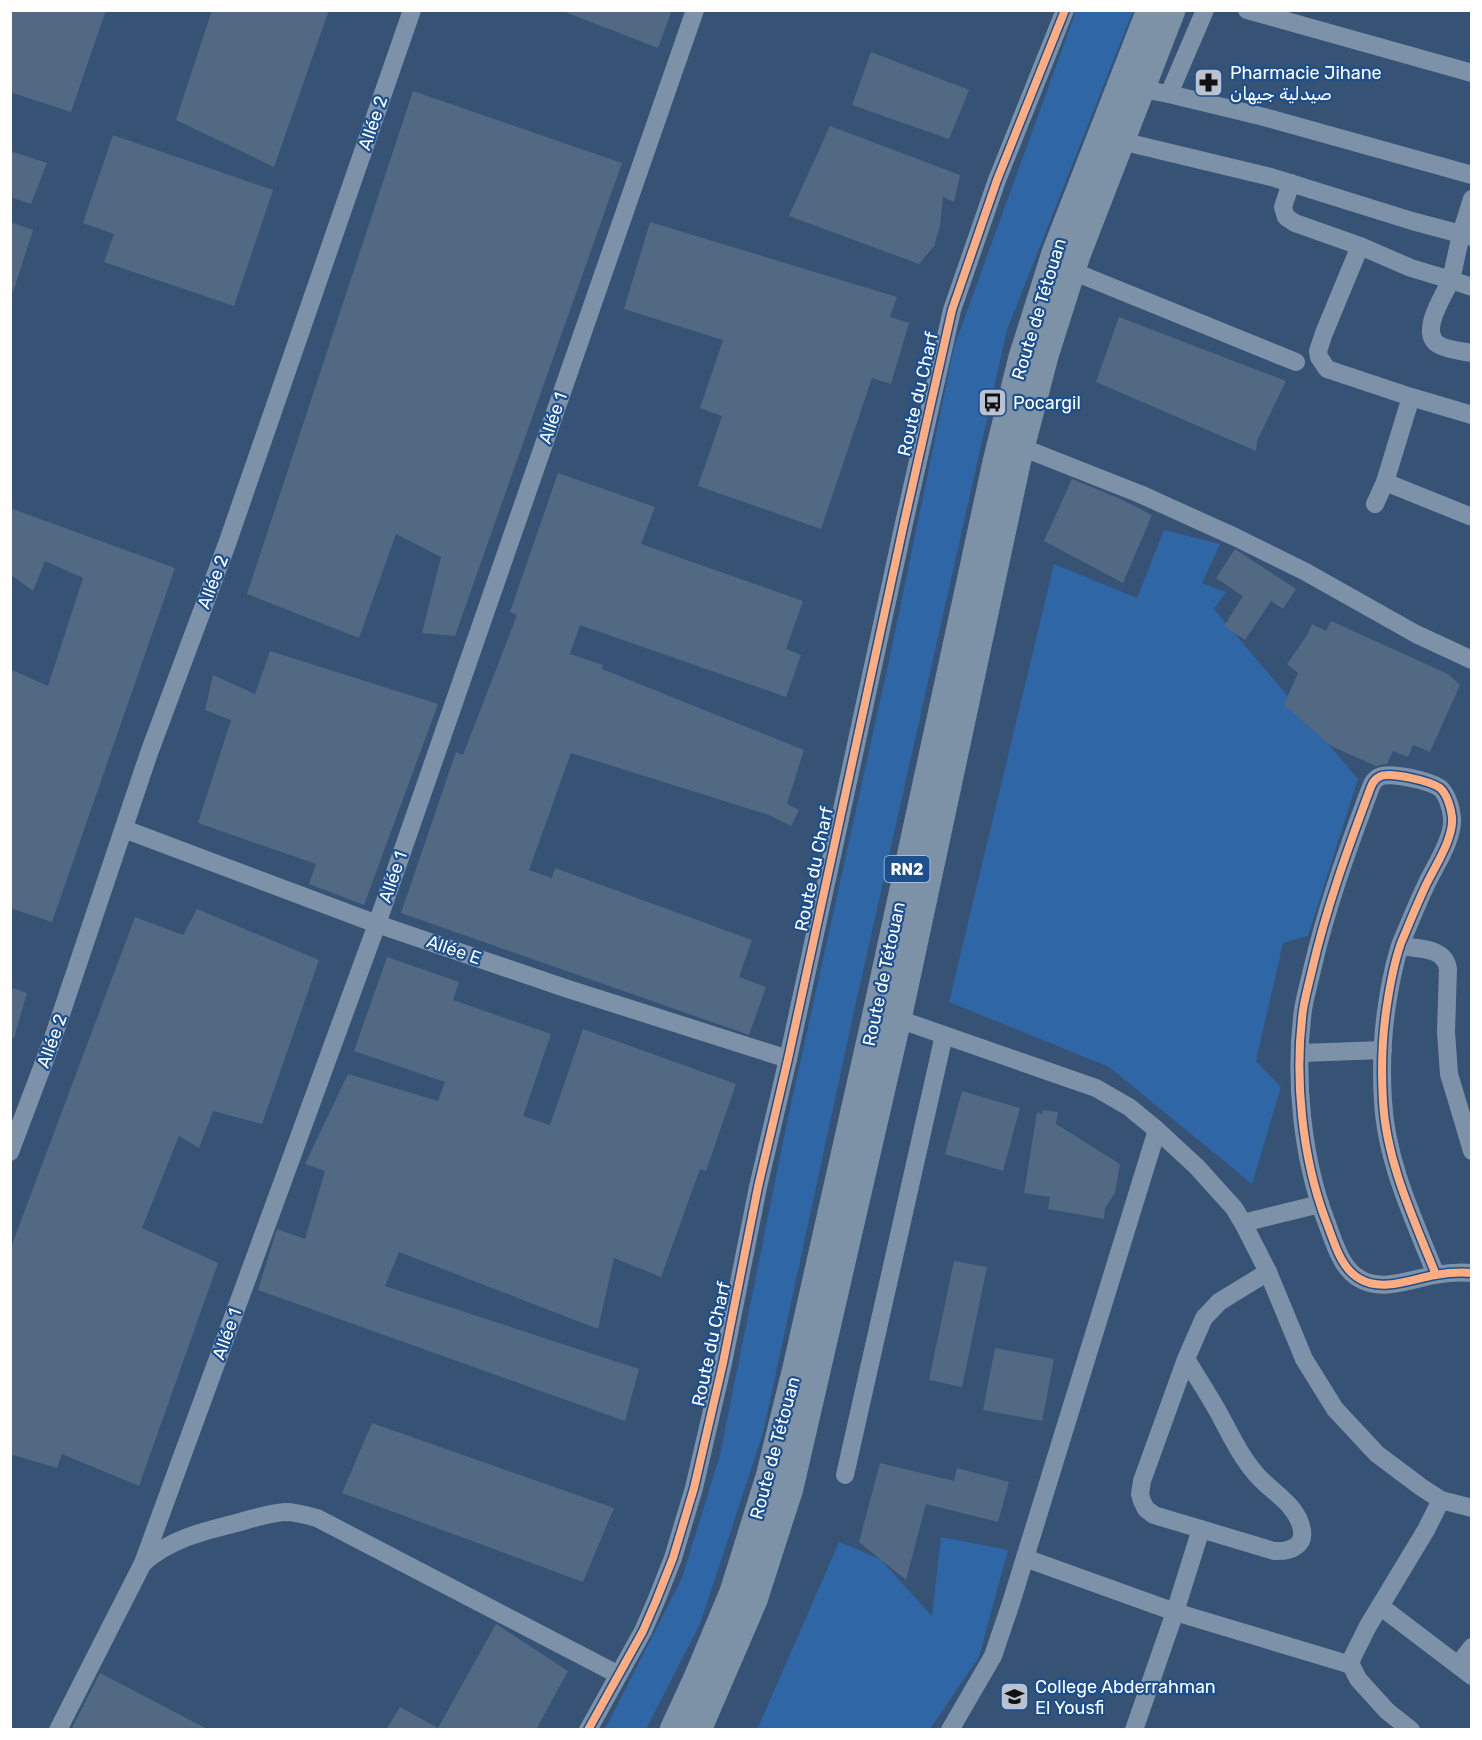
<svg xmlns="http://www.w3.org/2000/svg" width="1482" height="1740" viewBox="0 0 1482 1740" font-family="Rubik,Cairo,sans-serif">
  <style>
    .green { fill: #2f66a5 }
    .building { fill: #526984 }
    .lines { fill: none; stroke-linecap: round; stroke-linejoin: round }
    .minor { stroke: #7d92a8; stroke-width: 18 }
    .highway { stroke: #7e92a7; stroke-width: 27 }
    .cycleway-casing { stroke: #1b4f8f; stroke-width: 11 }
    .cycleway { stroke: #ffac80; stroke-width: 8 }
    .labels { text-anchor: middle; stroke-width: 4.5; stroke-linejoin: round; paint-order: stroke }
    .shield { fill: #1b4f8f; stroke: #bbcadd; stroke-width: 1.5 }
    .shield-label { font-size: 16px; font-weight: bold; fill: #fff }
    .poi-label { font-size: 18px; fill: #fff; stroke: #1b4f8f; text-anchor: start }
    .street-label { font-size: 18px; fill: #fff; stroke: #1b4f8f }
  </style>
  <rect width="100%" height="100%" fill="#365274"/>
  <g class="green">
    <polygon points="1076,11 1133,11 1007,330 853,1016 763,1433 700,1624 646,1729 605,1729 682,1578 720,1455 786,1127 890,656 954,347"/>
    <polygon points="1164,530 1220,544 1202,583 1226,592 1214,609 1358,779 1308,936 1283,943 1256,1061 1281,1087 1252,1184 1109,1067 949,1002 1054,564 1137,598"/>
    <polygon points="941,1537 1008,1550 979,1657 930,1729 757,1730 839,1542 880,1559 932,1616"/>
  </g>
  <g class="building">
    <polygon points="10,10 106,10 71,112 10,92"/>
    <polygon points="212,10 329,10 274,167 176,120"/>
    <polygon points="560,10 672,10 658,48"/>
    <polygon points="871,52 969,90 949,139 852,105"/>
    <polygon points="413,91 622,163 455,636 422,633 441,557 396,534 359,638 247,594"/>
    <polygon points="830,126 960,175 954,202 943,197 940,226 934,246 919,264 789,216"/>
    <polygon points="113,135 273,190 234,306 104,262 114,234 83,223"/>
    <polygon points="10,151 47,163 31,204 10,197"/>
    <polygon points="10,222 33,230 13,292 10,291"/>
    <polygon points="650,222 897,297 890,317 909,323 891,384 872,378 821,529 698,486 722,416 700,408 723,340 624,309"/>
    <polygon points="1119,317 1286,381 1257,441 1256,451 1096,382"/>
    <polygon points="558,473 655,507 641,544 803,601 786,649 801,655 786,697 580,625 570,654 603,665 602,669 804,750 787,804 799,810 791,826 769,815 571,753 529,870 552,878 555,868 752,940 739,977 766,987 749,1035 401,913 456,752 463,755 517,615 510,612"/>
    <polygon points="1072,479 1118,498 1152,515 1123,583 1044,541"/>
    <polygon points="10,508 175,568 52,922 10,908 10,669 48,686 83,578 45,561 33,591 10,574"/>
    <polygon points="1235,549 1296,589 1283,609 1271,601 1245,640 1224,626 1243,596 1216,578"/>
    <polygon points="1331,621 1448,674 1460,685 1430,752 1413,745 1408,757 1393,751 1387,764 1376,766 1331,746 1284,705 1298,673 1287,664 1307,635 1312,624 1326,631"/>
    <polygon points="270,651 438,704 364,905 309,884 316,864 198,823 231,720 205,710 213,675 255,694"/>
    <polygon points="197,909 319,960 262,1124 213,1111 199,1148 179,1136 142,1228 218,1263 139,1486 62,1454 57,1468 10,1454 10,1250 135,917 183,935"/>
    <polygon points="387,957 459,982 453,1000 551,1034 523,1116 550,1125 583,1029 736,1084 706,1171 700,1169 661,1277 614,1258 598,1329 399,1252 385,1286 639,1369 625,1421 258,1290 277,1229 305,1239 325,1171 305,1164 348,1074 438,1101 445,1082 354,1051"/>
    <polygon points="10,987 27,993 14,1038 10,1037"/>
    <polygon points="962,1091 1020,1108 1003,1171 945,1154"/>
    <polygon points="1043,1110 1058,1112 1056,1124 1120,1164 1115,1193 1105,1208 1104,1219 1048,1209 1050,1197 1024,1193 1037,1112 1042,1114"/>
    <polygon points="954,1261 987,1267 962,1387 929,1380"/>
    <polygon points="995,1348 1054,1359 1042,1421 983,1410"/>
    <polygon points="372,1423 614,1508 583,1582 342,1493"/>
    <polygon points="880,1463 954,1481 957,1468 1009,1482 998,1522 926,1504 906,1580 859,1542"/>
    <polygon points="496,1624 568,1671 536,1730 386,1730 400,1707 438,1728"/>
    <polygon points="100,1673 209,1730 71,1730"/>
  </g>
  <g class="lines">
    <g class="minor">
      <polyline points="1247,10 1472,73"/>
      <polyline points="1141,89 1169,94 1205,10"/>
      <polyline points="1169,94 1264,117 1472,175"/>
      <polyline points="1121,141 1271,177 1412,221 1472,237"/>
      <polyline points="1291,183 1283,207 1286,217 1295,223 1360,246"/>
      <polyline points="1472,199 1461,234 1451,280 1472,287"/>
      <polyline points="1072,271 1296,362"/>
      <path d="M1411 397 1327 369 1319 357 1318 351 1324 333 1360 246 1411 268 1451 280C1444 295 1418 333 1439 345 1448 350 1461 351 1472 353"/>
      <polyline points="1021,447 1140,494 1235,537 1304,571 1416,634 1472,660"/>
      <polyline points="1385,482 1472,517"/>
      <polyline points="1375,504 1385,482 1411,397 1472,415"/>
      <polyline points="124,829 377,924 565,988 788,1059"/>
      <path d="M1400 946C1418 949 1445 947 1448 969L1446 1032 1449 1074 1472 1151"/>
      <polyline points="898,1019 1096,1088 1129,1107 1157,1130 1197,1167 1234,1208 1243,1223 1268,1272 1304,1359 1335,1409 1377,1454 1421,1487 1441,1500 1472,1508"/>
      <polyline points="1301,1053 1383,1050"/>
      <polyline points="10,1152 52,1041 149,753 227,544 412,10"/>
      <polyline points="1243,1223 1320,1204"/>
      <path d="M1436 1275C1414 1220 1386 1161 1383 1101 1381 1069 1382 1037 1387 1005 1390 985 1394 963 1401 943 1409 924 1417 904 1426 885 1435 866 1454 838 1452 817 1451 808 1447 794 1440 788 1430 781 1389 771 1379 777 1373 780 1371 786 1369 792 1347 851 1326 909 1312 970 1309 983 1305 997 1303 1010 1294 1077 1302 1158 1326 1221 1334 1241 1340 1268 1360 1279 1382 1292 1412 1279 1435 1275 1447 1273 1460 1272 1472 1273"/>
      <path d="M1186 1359C1198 1379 1211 1398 1222 1419 1232 1438 1242 1458 1256 1474 1270 1491 1295 1503 1301 1526 1307 1546 1290 1552 1274 1551L1154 1515 1146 1509 1142 1501 1140 1494 1142 1481 1186 1359 1204 1318 1219 1302 1268 1272"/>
      <polyline points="845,1475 944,1035"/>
      <polyline points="1025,1558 1175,1612 1351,1665"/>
      <path d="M143 1563C171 1538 205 1531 240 1522 254 1518 270 1513 285 1512 296 1512 306 1515 317 1518L617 1674"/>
      <polyline points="1380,1606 1472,1676"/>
      <polyline points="1458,1665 1472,1647"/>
      <polyline points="58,1730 143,1563 377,924 695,10"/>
      <polyline points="588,1730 643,1631 656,1601 673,1558 694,1488 723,1363 758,1187 788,1059 904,523 952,310 997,180 1065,10"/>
      <polyline points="950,1730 993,1656 1011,1603 1157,1130"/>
      <polyline points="1134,1730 1175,1612 1201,1529"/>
      <polyline points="1411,1730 1387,1711 1358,1679 1351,1665 1352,1658 1368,1626 1426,1530 1441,1500"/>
    </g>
    <g class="highway">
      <polyline points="673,1730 697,1678 733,1592 769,1477 796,1368 875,1018 996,462 1022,357 1055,253 1150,10"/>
      <polyline points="698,1730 754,1600 790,1488 898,1019 1018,459 1045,356 1077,255 1172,10"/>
    </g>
    <defs>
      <g id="cycleway">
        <path d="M1436 1275C1414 1220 1386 1161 1383 1101 1381 1069 1382 1037 1387 1005 1390 985 1394 963 1401 943 1409 924 1417 904 1426 885 1435 866 1454 838 1452 817 1451 808 1447 794 1440 788 1430 781 1389 771 1379 777 1373 780 1371 786 1369 792 1347 851 1326 909 1312 970 1309 983 1305 997 1303 1010 1294 1077 1302 1158 1326 1221 1334 1241 1340 1268 1360 1279 1382 1292 1412 1279 1435 1275 1447 1273 1460 1272 1472 1273"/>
        <polyline points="588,1730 643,1631 656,1601 673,1558 694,1488 723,1363 758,1187 788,1059 904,523 952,310 997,180 1065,10"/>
      </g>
    </defs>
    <use href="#cycleway" class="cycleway-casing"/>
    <use href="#cycleway" class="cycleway"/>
  </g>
  <defs>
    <symbol id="pharmacy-square" viewBox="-11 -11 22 22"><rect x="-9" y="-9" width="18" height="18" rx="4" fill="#b9c2ce" stroke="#1b4f8f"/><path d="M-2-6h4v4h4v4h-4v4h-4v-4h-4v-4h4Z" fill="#111"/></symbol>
    <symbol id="bus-square" viewBox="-11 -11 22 22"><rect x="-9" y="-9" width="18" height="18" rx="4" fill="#b9c2ce" stroke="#1b4f8f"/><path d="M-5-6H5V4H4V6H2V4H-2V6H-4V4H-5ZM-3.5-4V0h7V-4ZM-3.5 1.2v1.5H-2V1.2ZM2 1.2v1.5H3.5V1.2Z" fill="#111"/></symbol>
    <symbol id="school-square" viewBox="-11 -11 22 22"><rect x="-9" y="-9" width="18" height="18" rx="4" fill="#b9c2ce" stroke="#1b4f8f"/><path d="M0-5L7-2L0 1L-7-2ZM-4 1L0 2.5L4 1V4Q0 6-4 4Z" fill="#111"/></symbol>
  </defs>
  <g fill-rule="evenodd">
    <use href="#pharmacy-square" x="1192" y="66" width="33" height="33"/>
    <use href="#bus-square" x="976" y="386" width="33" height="33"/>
    <use href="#school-square" x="998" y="1680" width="33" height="33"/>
  </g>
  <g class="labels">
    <rect class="shield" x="884.5" y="856" width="45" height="26" rx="4.5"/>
    <g class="shield-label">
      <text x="907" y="875">RN2</text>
    </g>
    <g class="poi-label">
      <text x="1230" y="79">Pharmacie Jihane<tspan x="1230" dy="21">صيدلية جيهان</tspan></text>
      <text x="1013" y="409">Pocargil</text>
      <text x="1035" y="1693">College Abderrahman<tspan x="1035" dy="21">El Yousfi</tspan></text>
    </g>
    <g class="street-label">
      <text transform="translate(373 123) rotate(-71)" y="6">Allée 2</text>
      <text transform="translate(1039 309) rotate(-73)" y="6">Route de Tétouan</text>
      <text transform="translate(918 394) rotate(-77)" y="6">Route du Charf</text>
      <text transform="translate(553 418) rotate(-71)" y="6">Allée 1</text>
      <text transform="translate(213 582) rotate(-69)" y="6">Allée 2</text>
      <text transform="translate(814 869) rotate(-78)" y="6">Route du Charf</text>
      <text transform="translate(393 877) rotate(-71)" y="6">Allée 1</text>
      <text transform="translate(454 950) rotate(19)" y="6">Allée E</text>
      <text transform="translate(884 974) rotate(-78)" y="6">Route de Tétouan</text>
      <text transform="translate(52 1041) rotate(-70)" y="6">Allée 2</text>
      <text transform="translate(227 1334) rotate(-70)" y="6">Allée 1</text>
      <text transform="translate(711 1344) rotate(-78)" y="6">Route du Charf</text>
      <text transform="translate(775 1448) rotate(-75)" y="6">Route de Tétouan</text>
    </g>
  </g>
  <rect width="1482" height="1740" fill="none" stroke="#ffffff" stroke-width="24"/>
</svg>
